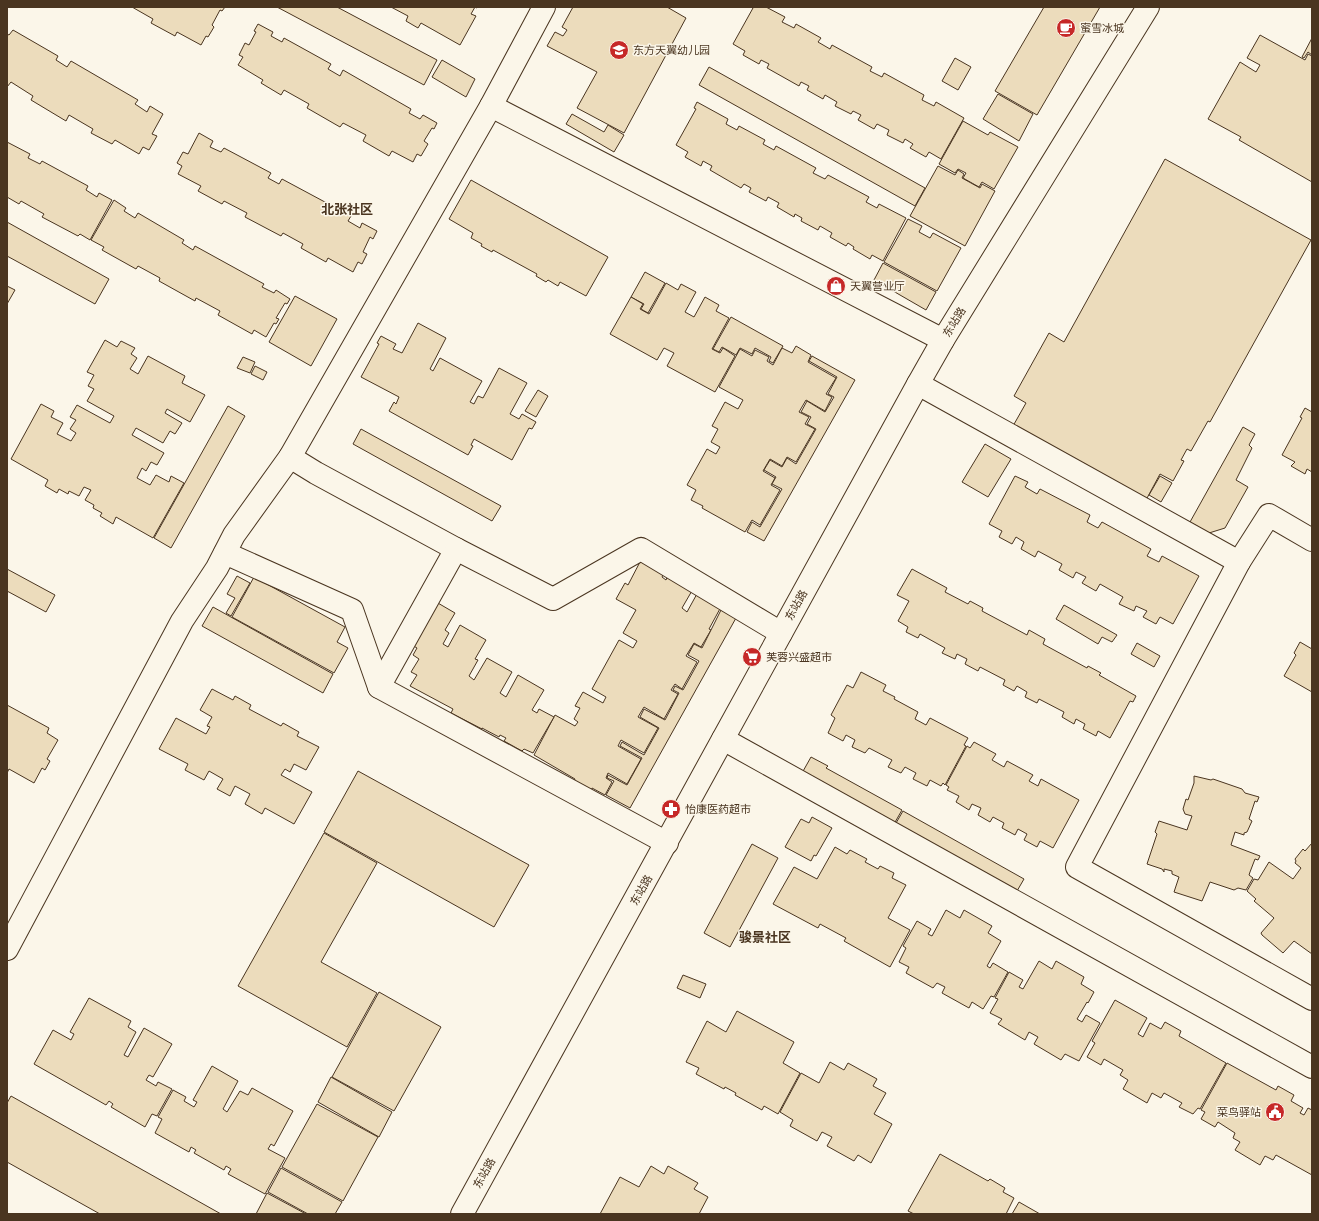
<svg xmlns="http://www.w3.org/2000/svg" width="1319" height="1221" viewBox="0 0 1319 1221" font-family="Manrope,'Noto Sans SC',sans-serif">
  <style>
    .building { fill: #ecdcbc; stroke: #4a3520 }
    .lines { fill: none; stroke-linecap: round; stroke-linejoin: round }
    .minor-casing { stroke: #4a3520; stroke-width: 24 }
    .tertiary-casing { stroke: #4a3520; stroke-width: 24 }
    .minor { stroke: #fbf6e9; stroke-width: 22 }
    .tertiary { stroke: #fbf6e9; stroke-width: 22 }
    .labels { text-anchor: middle; stroke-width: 3; stroke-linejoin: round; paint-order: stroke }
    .poi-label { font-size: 11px; fill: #4a3520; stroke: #fbf6e9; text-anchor: start }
    .street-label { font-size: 11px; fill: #4a3520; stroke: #fbf6e9 }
    .quarter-label { font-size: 13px; font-weight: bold; fill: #4a3520; stroke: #fbf6e9 }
  </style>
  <rect width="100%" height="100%" fill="#fbf6e9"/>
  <g class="building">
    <polygon points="132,7 225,7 222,11 220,10 212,25 214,27 208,37 206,36 201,45 177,32 175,36 151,23 153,19"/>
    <polygon points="277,7 337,7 437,60 424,85"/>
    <polygon points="391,7 477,7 477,8 475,7 471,14 476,16 460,45 421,23 418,28 406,21 408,16"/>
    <polygon points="573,7 667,7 686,18 624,133 577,108 597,72 547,46 555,32 563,36 567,30 562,27"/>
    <polygon points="751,7 766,7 785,17 782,22 794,28 796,24 821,38 818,42 830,49 832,45 872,67 870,71 882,77 884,73 924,95 922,100 934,106 936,102 964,118 941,159 929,152 926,157 910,148 913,144 905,139 903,143 887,135 889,130 877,124 874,129 858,120 861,115 853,111 851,114 835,106 837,102 825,95 823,99 807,90 809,86 801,82 799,86 767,68 769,64 761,60 759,64 743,55 745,51 733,44 753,8"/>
    <polygon points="1044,7 1100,7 1037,115 995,91"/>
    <polygon points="258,24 273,32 271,36 282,42 284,38 331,64 328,69 340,76 343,70 411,109 409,113 420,119 423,115 437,123 434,129 432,128 424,141 428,144 421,156 417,154 413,162 392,151 389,156 363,141 366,135 343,123 340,127 307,108 309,104 284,90 281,95 261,83 263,80 238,65 243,57 239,55 245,43 249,45 256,32 254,31"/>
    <polygon points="13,30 58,56 56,60 67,67 71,61 138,100 135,104 147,112 150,106 163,114 152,134 157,136 149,150 143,147 139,154 115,140 112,144 91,133 93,129 69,115 66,121 31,100 33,96 11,82 7,87 7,34 9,35"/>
    <polygon points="1260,35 1305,60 1308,54 1312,56 1312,182 1239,140 1241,137 1208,119 1240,62 1256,72 1260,65 1247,58"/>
    <polygon points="1312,38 1312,55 1308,52 1304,58 1302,57"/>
    <polygon points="955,58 971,67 958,90 942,81"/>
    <polygon points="442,60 475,79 466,97 432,77"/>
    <polygon points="709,67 925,188 915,206 699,85"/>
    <polygon points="998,94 1033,114 1019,141 983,119"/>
    <polygon points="697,102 728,119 726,124 737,130 739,126 765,140 763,144 774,150 776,146 816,168 813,173 825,179 828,175 869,197 866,202 877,208 879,204 906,218 883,261 872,255 870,259 853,249 854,247 848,243 846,246 830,237 832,233 820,226 818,230 801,221 802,218 795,214 794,217 777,207 779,203 768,197 766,201 749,192 751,188 744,184 741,188 710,170 712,166 703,161 701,166 685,157 688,152 676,145 696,109 694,108"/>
    <polygon points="572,114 604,132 608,125 624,135 614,152 566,124"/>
    <polygon points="963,121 988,135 990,132 1018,147 994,189 982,182 979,187 963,178 966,173 958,169 955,173 939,164"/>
    <polygon points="199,133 213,141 210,147 221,152 224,148 271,173 268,178 279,184 282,179 351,216 348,221 360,228 362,223 377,231 373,239 370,237 363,252 367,254 362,264 358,262 353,272 328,258 326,262 301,248 303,244 283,233 281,236 245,217 247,213 224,201 222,204 198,191 201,186 178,174 182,166 177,163 183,152 188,154"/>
    <polygon points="7,142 30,154 28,158 40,164 42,161 88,186 86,190 97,197 99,193 112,200 90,240 80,234 78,236 42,217 44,214 21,201 19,204 7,197"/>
    <polygon points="1165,159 1311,240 1210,422 1208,421 1191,451 1187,449 1181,460 1184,461 1173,481 1160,474 1146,500 1013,426 1026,403 1014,396 1049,333 1064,342"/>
    <polygon points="938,166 955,175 958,170 964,174 962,178 980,188 982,184 995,191 965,246 910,216"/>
    <polygon points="471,180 608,257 586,296 560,282 558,286 548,280 546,282 536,276 537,274 493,250 492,252 481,246 482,244 471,238 473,233 449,219"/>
    <polygon points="114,200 126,208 124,211 135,218 138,213 184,240 182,243 193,250 195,246 264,284 262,287 274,293 276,290 290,299 287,304 285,303 276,318 279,319 276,324 274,323 266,337 254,330 252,334 218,315 220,311 196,298 195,301 159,281 160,278 138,266 136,269 102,250 104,247 91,240"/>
    <polygon points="908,219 922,226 919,232 930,238 933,233 961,248 937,291 884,262"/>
    <polygon points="7,222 109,279 95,304 7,256"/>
    <polygon points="883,263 936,292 926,310 874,280"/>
    <polygon points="645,272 665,283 648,313 641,309 644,304 631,297"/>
    <polygon points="666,283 678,290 681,284 696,292 685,312 694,317 705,297 719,305 716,311 729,318 712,349 720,353 723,348 735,356 715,392 667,366 674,353 664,348 657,360 610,334 631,297 643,304 640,309 649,314"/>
    <polygon points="7,286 15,290 7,304"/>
    <polygon points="295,296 337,319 311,366 269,342"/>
    <polygon points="731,317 783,346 773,363 769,361 771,357 755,348 752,354 740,348 736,355 722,347 719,352 713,349"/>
    <polygon points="418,323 446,338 430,369 433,371 440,358 482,381 470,402 474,404 478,396 483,398 499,368 527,383 510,414 519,419 522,414 536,422 532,429 529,428 512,460 474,439 471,445 473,446 468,455 389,411 394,402 396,404 399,397 361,377 379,344 377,343 381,336 396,344 393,349 402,353"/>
    <polygon points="105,340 117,347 121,341 135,348 131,354 137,358 130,369 138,374 148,356 185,376 182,383 205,395 190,422 167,409 165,413 182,423 175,434 170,431 163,443 136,428 132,435 164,453 157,465 151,462 146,471 142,468 137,478 150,485 156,475 169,482 171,476 184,483 153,538 116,517 113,524 100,516 102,513 93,508 94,505 85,500 91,490 84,487 79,496 69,491 68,494 59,489 57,493 45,486 48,480 11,459 41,404 54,411 51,417 63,423 57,434 71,441 76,433 70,429 76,420 70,417 77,405 110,423 114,416 87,401 94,389 88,386 94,375 87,372"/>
    <polygon points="796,346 811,355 808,362 836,378 826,394 832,397 825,411 806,400 799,412 809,417 805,424 815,429 796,462 787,457 782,466 770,459 763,471 775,478 771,485 780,490 760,525 752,520 745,532 702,508 703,506 691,500 696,490 687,485 707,449 716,454 720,447 711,442 718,429 712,426 725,402 738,409 743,400 719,387 740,349 752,356 755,350 769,357 767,361 773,365 782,348 792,353"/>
    <polygon points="812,356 855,380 764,541 747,532 752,522 760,527 782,489 772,484 776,477 764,470 770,460 782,467 787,458 796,464 816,429 807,424 811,417 801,412 807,401 825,412 834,397 828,394 837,377 809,361"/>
    <polygon points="243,357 255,362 250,373 237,368"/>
    <polygon points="255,366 267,372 263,380 251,374"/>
    <polygon points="538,390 548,396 536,417 525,411"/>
    <polygon points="228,406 245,416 171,548 154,538"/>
    <polygon points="1305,408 1312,412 1312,472 1307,469 1305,474 1291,466 1295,462 1282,455 1302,418 1300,417"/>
    <polygon points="1243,427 1255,434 1249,445 1252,448 1236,480 1248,487 1225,528 1209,533 1190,522"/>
    <polygon points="361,429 501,506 492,521 353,444"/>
    <polygon points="985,444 1011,459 988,497 962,482"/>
    <polygon points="1015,476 1028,482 1025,487 1037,494 1040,489 1090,515 1087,522 1098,528 1102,522 1151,549 1147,556 1159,562 1162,556 1199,576 1173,624 1160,617 1156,624 1143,617 1147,611 1136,606 1134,611 1119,604 1123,597 1100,584 1096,591 1082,583 1086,577 1076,572 1073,578 1059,570 1062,564 1038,551 1035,557 1021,549 1024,542 1016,537 1012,544 999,537 1002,531 989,524"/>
    <polygon points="1160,476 1172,483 1161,502 1149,495"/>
    <polygon points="641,560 664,573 662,577 666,580 668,575 693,589 682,608 687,612 698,592 722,605 709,629 711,630 701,647 694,643 686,656 697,662 682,689 675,684 671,690 678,694 664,719 644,707 638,717 658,728 644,753 621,740 618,746 641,759 627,784 608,773 606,778 612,782 605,795 592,788 589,795 572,785 575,779 534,755 555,715 575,726 578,722 574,719 580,708 575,706 583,692 603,703 606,697 592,689 619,640 633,648 637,641 623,633 636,610 616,599 625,583 628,585"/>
    <polygon points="7,569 55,595 46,612 7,591"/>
    <polygon points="912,569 947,588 945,592 968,604 970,601 983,608 982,611 1027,635 1029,630 1045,639 1043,644 1087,668 1088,666 1101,673 1099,675 1136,696 1133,702 1130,701 1110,738 1098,731 1096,736 1083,729 1085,724 1076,719 1074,724 1062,717 1064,712 1039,699 1037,703 1025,697 1027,692 1017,686 1014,691 1003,685 1005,680 980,667 978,671 965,664 967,659 957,654 955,659 942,653 945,648 920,634 918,638 906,632 908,627 898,621 909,601 897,595"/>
    <polygon points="237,576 250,583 231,616 226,613 235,598 227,594"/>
    <polygon points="254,577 345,627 337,642 348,648 334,673 232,617"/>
    <polygon points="431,599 455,613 445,630 449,633 443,644 448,647 460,625 486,640 475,659 478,660 469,676 474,680 487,658 512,672 500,693 506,697 518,675 544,690 532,710 537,713 539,709 554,717 533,753 524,749 522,751 504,741 506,738 500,735 499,737 482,728 482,729 451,713 453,709 410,686 417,675 411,672 419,659 413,655 417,648 407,642"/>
    <polygon points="1064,605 1117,635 1112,642 1102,637 1098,644 1056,619"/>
    <polygon points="213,607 333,674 323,693 202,626"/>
    <polygon points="721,610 736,618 630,808 606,795 614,781 607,778 608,775 627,785 642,758 620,746 622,742 644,755 659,728 640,717 644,709 665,720 679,693 673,690 675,686 683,690 699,661 688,655 694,644 702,648"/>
    <polygon points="1300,642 1312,649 1312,692 1284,676 1296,655 1294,653"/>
    <polygon points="1137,643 1160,656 1154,667 1131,654"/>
    <polygon points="861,672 886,685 883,691 895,697 894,699 918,712 915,719 926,725 930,718 968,738 964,745 966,746 945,785 943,783 941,786 930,780 927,786 913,779 916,773 905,767 901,773 888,767 892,760 869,748 865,753 852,747 855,740 846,735 843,741 828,733 835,718 831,715 847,685 853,688"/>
    <polygon points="212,689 233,700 235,696 251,705 249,709 281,726 283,723 299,732 297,736 319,747 306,770 294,764 290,772 285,769 281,775 312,792 294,824 265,808 262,814 245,804 250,794 235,786 230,796 217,789 223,779 209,771 204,780 185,770 188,764 159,749 176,718 206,734 210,727 207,726 212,717 200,710"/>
    <polygon points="7,705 49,728 47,733 58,740 47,759 50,761 45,770 42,768 34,783 9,769 7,773"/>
    <polygon points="974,742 996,754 992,760 1004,767 1007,761 1033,775 1029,781 1038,786 1041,779 1079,800 1053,848 1040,841 1037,847 1024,840 1027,834 1018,829 1015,835 1002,828 1004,823 993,817 990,822 978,815 981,808 972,804 969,810 956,802 959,796 947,790 949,787 946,785 967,746 970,748"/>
    <polygon points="811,757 828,766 826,768 902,810 894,824 802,773"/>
    <polygon points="358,771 529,865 494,927 324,832"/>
    <polygon points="1194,776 1211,780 1213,779 1242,789 1245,793 1259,797 1257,802 1255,801 1249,819 1252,821 1247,832 1244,833 1244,835 1235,832 1231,845 1260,856 1258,860 1255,859 1250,872 1249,875 1253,878 1246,890 1238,888 1234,890 1210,882 1202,901 1174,892 1179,877 1172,874 1172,871 1164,869 1164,872 1162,869 1147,864 1157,834 1155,832 1159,821 1187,830 1188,827 1192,816 1185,814 1183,809 1186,799 1188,800 1194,783"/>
    <polygon points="903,811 1024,879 1017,891 896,823"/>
    <polygon points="812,817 832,828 816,856 814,855 811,861 785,847 801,819 809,823"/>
    <polygon points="324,833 377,863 321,962 377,993 347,1047 238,986"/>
    <polygon points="1312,843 1312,954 1294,941 1283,953 1262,935 1261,933 1274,918 1254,901 1256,899 1247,891 1254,879 1258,880 1269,862 1293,879 1301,868 1295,863 1296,861 1295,859 1303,849 1305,851"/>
    <polygon points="752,844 778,858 730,947 704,933"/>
    <polygon points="835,847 847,854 850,850 867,859 865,862 878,869 880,866 894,873 892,878 906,885 888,918 910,930 890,967 844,941 846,938 820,924 818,928 773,904 794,867 817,879"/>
    <polygon points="946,910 960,918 964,910 992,926 988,933 1001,941 987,966 990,968 993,963 1008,972 994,997 991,996 983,1009 972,1002 969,1008 942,993 945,987 937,983 933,988 906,973 909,967 899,962 906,948 903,946 917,921 931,929 928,934 932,936"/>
    <polygon points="1039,961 1052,969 1056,961 1084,977 1081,984 1094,992 1088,1003 1087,1002 1077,1019 1082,1022 1086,1015 1100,1023 1079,1061 1065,1054 1061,1060 1034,1044 1038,1037 1029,1032 1025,1040 998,1024 1002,1019 990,1013 998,999 995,998 1009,972 1023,980 1019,987 1023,989"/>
    <polygon points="683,975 706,984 700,998 677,988"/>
    <polygon points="379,992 441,1027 394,1111 332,1077"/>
    <polygon points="89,998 131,1021 128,1027 136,1032 124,1055 128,1057 144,1028 172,1044 153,1077 149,1075 146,1080 156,1086 158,1082 172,1089 157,1116 152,1114 145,1127 111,1107 113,1104 109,1101 106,1105 34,1064 53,1030 71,1040 74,1034 70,1032"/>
    <polygon points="1115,1000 1147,1018 1138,1034 1143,1037 1150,1023 1161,1029 1165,1022 1181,1031 1179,1036 1226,1063 1200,1109 1198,1108 1193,1114 1179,1107 1182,1103 1164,1093 1161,1098 1152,1093 1147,1103 1123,1089 1128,1080 1120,1075 1123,1070 1104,1059 1101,1065 1087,1057 1095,1043 1092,1041"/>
    <polygon points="737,1011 794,1042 783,1063 800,1073 778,1114 764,1106 762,1110 735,1095 736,1093 725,1087 724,1089 696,1074 699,1068 686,1062 707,1021 726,1032"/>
    <polygon points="830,1062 844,1070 848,1063 877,1079 873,1086 886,1093 874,1114 892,1124 871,1163 858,1155 854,1161 827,1146 832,1137 822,1132 817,1141 790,1126 793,1120 780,1112 801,1073 819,1083"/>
    <polygon points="1227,1063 1276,1090 1278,1086 1294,1095 1291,1101 1303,1108 1300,1113 1304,1115 1308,1108 1312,1110 1312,1175 1276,1155 1273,1160 1265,1156 1260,1165 1235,1150 1240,1142 1233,1138 1235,1133 1218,1122 1215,1127 1201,1119 1205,1112 1201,1110"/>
    <polygon points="212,1066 238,1081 223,1109 227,1112 240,1091 248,1095 252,1088 293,1111 274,1146 271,1144 268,1149 285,1158 265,1194 228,1174 231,1169 226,1166 224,1170 194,1153 196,1150 191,1147 189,1152 155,1133 162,1119 158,1117 173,1090 186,1097 184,1101 194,1107 197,1102 193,1100"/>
    <polygon points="331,1077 392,1112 379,1137 318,1102"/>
    <polygon points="11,1096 221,1214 100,1214 7,1162 7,1103"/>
    <polygon points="317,1104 378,1137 343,1201 282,1167"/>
    <polygon points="940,1154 988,1181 990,1179 1005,1188 1003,1192 1014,1198 1006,1214 914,1214 908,1211"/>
    <polygon points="651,1166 664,1174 668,1166 698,1183 694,1189 708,1197 699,1214 600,1214 620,1177 639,1187"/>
    <polygon points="281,1168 342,1202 335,1214 308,1214 268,1192"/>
    <polygon points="267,1193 306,1214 256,1214"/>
    <polygon points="1019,1202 1040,1214 1012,1214"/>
  </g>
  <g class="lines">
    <defs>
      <g id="minor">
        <polyline points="544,7 491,106 943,340"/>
        <polyline points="918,384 1239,562 1269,515 1312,540"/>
        <polyline points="290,457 316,473 456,549 379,687 667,843"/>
        <polyline points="456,549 553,599 641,549 781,633"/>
        <polyline points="225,553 352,610 379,687"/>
        <polyline points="1239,562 1077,867 1312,999"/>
        <polyline points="723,739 1312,1067"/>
        <polyline points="7,949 182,621 217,568 234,535 290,457 491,106"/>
      </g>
      <polyline id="tertiary" points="462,1214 918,384 943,340 1148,7"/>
    </defs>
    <use href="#minor" class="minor-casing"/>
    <use href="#tertiary" class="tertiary-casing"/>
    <use href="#minor" class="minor"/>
    <use href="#tertiary" class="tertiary"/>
  </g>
  <defs>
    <symbol id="cafe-disc" viewBox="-11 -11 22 22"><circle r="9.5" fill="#c62828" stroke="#fbf6e9"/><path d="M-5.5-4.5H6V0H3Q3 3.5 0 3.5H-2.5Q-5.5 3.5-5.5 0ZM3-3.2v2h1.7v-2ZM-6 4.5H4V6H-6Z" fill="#fff"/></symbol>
    <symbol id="school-disc" viewBox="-11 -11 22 22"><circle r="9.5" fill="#c62828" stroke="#fbf6e9"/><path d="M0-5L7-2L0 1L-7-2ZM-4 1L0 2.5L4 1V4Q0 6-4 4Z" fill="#fff"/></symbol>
    <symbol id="shop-disc" viewBox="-11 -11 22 22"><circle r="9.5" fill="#c62828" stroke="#fbf6e9"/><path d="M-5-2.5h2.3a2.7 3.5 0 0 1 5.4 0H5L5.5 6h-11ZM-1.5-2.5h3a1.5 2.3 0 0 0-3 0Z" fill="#fff"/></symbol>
    <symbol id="supermarket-disc" viewBox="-11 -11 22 22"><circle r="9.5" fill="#c62828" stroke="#fbf6e9"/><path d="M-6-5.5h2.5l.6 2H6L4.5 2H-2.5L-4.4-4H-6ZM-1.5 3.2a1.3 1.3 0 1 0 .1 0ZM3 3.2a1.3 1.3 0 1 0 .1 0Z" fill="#fff"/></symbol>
    <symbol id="pharmacy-disc" viewBox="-11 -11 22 22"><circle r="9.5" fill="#c62828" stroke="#fbf6e9"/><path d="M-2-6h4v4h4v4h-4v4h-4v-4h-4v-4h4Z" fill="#fff"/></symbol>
    <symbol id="civic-disc" viewBox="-11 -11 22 22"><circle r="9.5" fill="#c62828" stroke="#fbf6e9"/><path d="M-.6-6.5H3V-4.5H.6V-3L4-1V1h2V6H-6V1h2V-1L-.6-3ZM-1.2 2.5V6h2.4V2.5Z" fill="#fff"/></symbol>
  </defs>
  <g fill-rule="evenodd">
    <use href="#cafe-disc" x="1055" y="17" width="22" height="22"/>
    <use href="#school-disc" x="608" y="39" width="22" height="22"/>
    <use href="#shop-disc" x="825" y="275" width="22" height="22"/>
    <use href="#supermarket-disc" x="741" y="646" width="22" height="22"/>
    <use href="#pharmacy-disc" x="660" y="798" width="22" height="22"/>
    <use href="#civic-disc" x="1264" y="1101" width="22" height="22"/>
  </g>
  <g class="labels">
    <g class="poi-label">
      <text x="1080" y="32">蜜雪冰城</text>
      <text x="633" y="54">东方天翼幼儿园</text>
      <text x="850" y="290">天翼营业厅</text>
      <text x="766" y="661">芙蓉兴盛超市</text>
      <text x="685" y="813">怡康医药超市</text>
      <text x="1261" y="1116" text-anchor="end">菜鸟驿站</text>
    </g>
    <g class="street-label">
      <text transform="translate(954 322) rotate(-58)" y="4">东站路</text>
      <text transform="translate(796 605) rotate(-61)" y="4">东站路</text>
      <text transform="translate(641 890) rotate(-61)" y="4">东站路</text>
      <text transform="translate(484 1173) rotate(-61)" y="4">东站路</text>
    </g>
    <g class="quarter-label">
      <text x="347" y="214">北张社区</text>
      <text x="765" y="942">骏景社区</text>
    </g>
  </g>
  <rect width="1319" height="1221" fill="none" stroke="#4a3520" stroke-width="16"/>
</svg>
